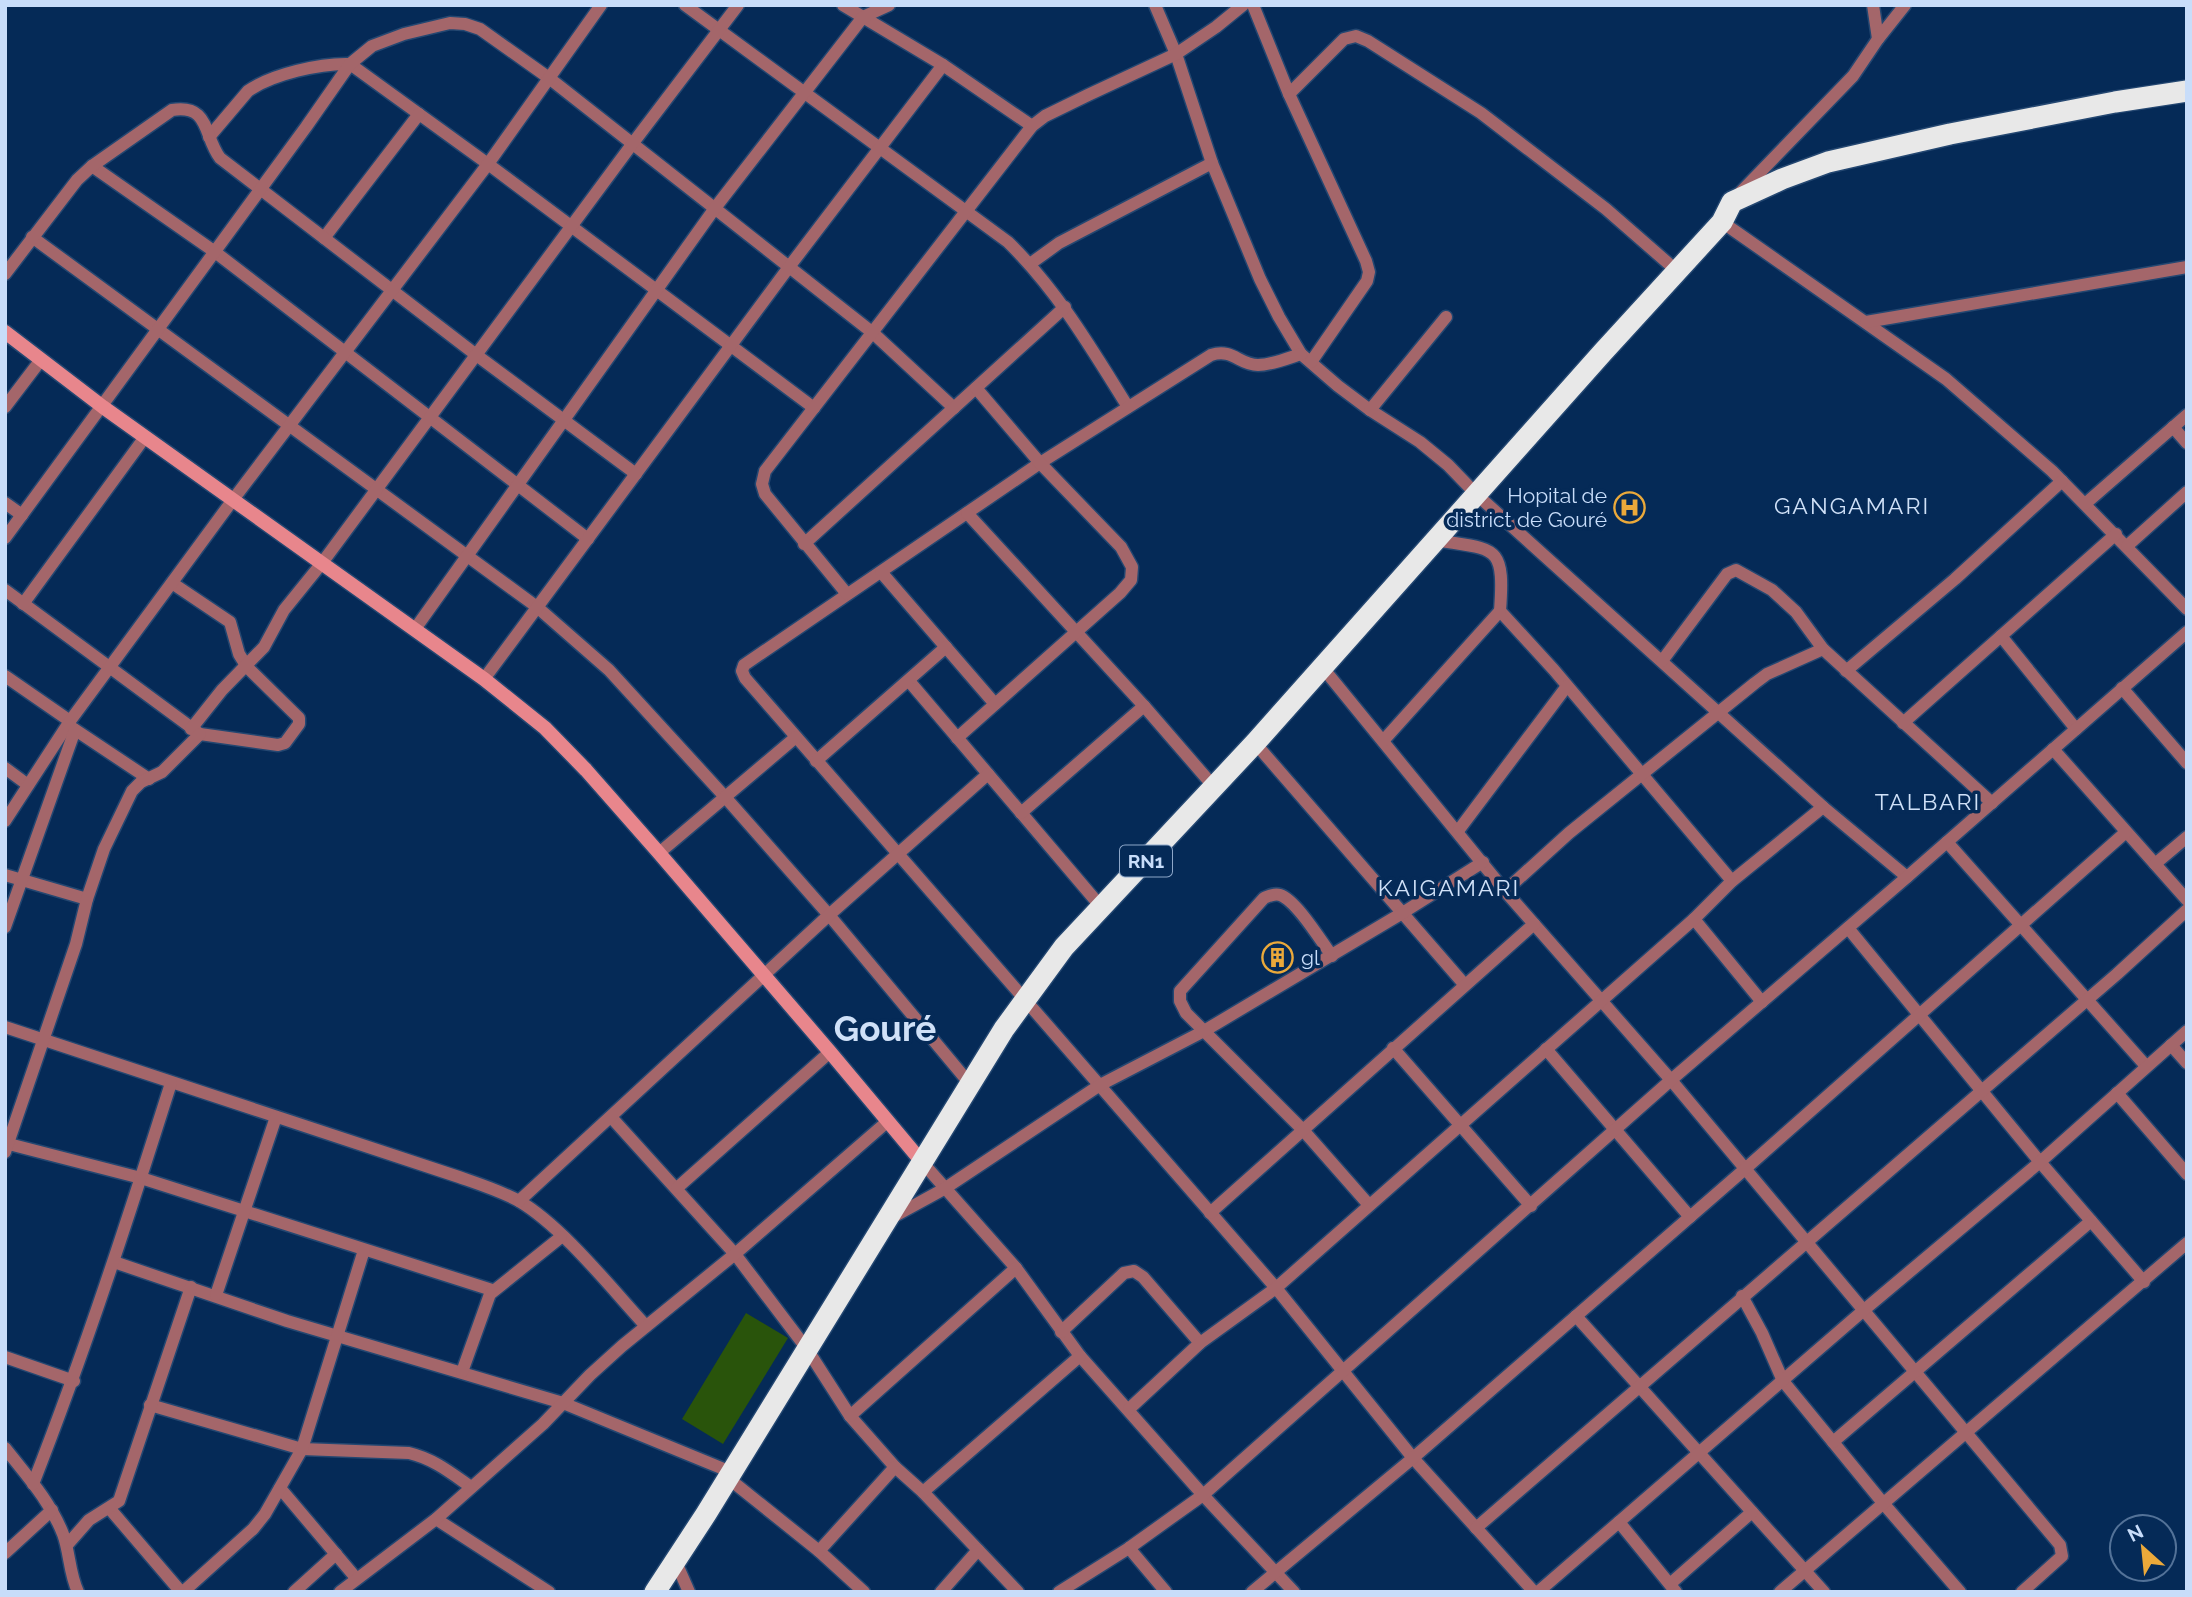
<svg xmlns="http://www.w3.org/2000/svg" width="2192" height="1597" viewBox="0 0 2192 1597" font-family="Raleway,sans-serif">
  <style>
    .pitch { fill: #29540b }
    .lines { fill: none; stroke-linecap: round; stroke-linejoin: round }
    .street-casing { stroke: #244771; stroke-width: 15 }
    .secondary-casing { stroke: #244771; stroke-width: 17 }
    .highway-casing { stroke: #244771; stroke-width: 24 }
    .street { stroke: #a4666a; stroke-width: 12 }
    .secondary { stroke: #e8868c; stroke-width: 14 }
    .highway { stroke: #e8e8e8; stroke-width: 21 }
    .labels { text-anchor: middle; stroke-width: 7; stroke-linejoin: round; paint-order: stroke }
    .shield { fill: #052a57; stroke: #8ea7c9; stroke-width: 2 }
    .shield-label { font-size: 19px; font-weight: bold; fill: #c8ddfa }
    .poi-label { font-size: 21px; fill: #c8ddfa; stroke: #052a57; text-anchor: end }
    .neighbourhood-label { font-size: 23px; letter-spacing: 2px; fill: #d0e1f8; stroke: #052a57 }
    .town-label { font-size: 35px; font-weight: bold; fill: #d0e1f8; stroke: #052a57 }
  </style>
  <rect width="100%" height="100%" fill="#052a57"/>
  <polygon class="pitch" points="746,1313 788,1338 723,1444 682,1419"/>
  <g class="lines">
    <defs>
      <g id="street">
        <path d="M685 5 1008 242C1058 291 1091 348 1128 407"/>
        <polyline points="843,5 943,65 1032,126"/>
        <polyline points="1155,5 1176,54 1212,163 1260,279 1279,317 1301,354 1338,386 1370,410 1420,442 1448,465 1476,494 1823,807 1907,877"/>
        <polyline points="1253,5 1289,94 1366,261 1369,272 1367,281 1311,362"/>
        <polyline points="1873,5 1878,39"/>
        <polyline points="1289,94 1344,39 1356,36 1368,41 1481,113 1606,209 1677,271"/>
        <path d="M209 137 248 91C272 74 321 63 350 64L488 164 814 408"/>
        <polyline points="92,166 215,252 588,539"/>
        <polyline points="1739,194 1853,76 1878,39 1905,5"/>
        <polyline points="1722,222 1946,379 2052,471 2187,609"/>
        <polyline points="32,237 537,607 609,670 726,798 829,915 970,1084"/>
        <polyline points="324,238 419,114"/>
        <polyline points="1030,264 1059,243 1212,163"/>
        <path d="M5 274 77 180 92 166 172 110C210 104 203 135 220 158L475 354 636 474"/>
        <polyline points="1866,322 2187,267"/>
        <path d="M1301 354C1288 358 1272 365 1258 365 1239 365 1233 348 1211 355L1040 463 744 665 742 671 745 678 1276 1288 1413 1458 1534 1592"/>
        <polyline points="5,407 40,361"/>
        <polyline points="1370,410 1446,317"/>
        <polyline points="2173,427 2187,443"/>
        <polyline points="5,503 22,515"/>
        <polyline points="2085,504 2187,415"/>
        <polyline points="967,513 1144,706 1215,788"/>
        <polyline points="5,538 306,127 350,64 372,46 404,34 450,23 465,24 480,29 549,78 873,333 954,408"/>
        <path d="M1435 540C1496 550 1505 543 1500 611L1554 670 1732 881"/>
        <polyline points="804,544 1065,307"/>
        <polyline points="2127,546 2187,492"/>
        <polyline points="881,572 995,704"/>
        <polyline points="5,590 200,734 278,745 285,743 299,724 299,718 247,667 239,654 230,622 172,583"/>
        <polyline points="847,594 765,494 762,484 765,471 1032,126 1045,116 1088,95 1176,54 1216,27 1243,5"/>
        <polyline points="23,604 145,437"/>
        <polyline points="415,629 715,208 863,17 889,5"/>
        <polyline points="2001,636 2076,729"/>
        <polyline points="1662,661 1727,574 1736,570 1772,590 1796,612 1823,649 1992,803"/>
        <polyline points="1323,668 1505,891 1671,1080 2060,1545 2062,1556 2022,1592"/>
        <polyline points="1846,671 1955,579 2062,481"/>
        <polyline points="5,676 70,721"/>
        <polyline points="484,679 789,267 943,65"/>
        <polyline points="909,681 1102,908"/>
        <polyline points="2122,688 2187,763"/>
        <polyline points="1903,723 2116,534"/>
        <polyline points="71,727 149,779"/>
        <polyline points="191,729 222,690 264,647 284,610 322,563 633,143 738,5"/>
        <polyline points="957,738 1120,593 1131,580 1132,567 1121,547 1040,463 976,388"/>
        <polyline points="1383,741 1500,611"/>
        <polyline points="1255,743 1464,984"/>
        <polyline points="2053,749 2187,900"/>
        <polyline points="816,761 946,647"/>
        <polyline points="5,768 28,785"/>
        <polyline points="1021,813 1144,706"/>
        <polyline points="5,821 70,721 232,501 488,164 601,5"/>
        <polyline points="1458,831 1567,686"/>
        <polyline points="1947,842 2146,1066"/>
        <polyline points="659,853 796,737"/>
        <polyline points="2155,864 2187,837"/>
        <polyline points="5,875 87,899"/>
        <polyline points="1505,891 1569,833 1755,683 1767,674 1823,649"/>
        <polyline points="1694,919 1762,1002"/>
        <polyline points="5,927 75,730"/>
        <polyline points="1848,928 2040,1162 2144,1282"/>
        <path d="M1332 956C1321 941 1296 900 1280 895 1274 893 1269 896 1264 898L1180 991V1001L1186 1013 1303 1130 1369 1205"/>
        <path d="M5 1027 459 1177C479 1184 501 1191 519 1201 563 1227 611 1288 646 1326"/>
        <polyline points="2171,1045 2187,1063"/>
        <polyline points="1393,1048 1531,1206"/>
        <polyline points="1546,1049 1690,1217"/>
        <polyline points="2117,1093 2187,1174"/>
        <polyline points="611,1117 735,1254 807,1349 850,1416 895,1467 923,1492 1018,1592"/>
        <polyline points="5,1143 141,1178 492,1290"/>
        <polyline points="5,1152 76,944 87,899 104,849 132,791 141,782 162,772 200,734"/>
        <polyline points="922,1162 1016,1268 1080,1356 1203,1495 1294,1592"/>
        <polyline points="677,1188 830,1052"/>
        <polyline points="519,1201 829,915 988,774"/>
        <polyline points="1210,1213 1534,924"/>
        <polyline points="891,1218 944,1189 1100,1085 1204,1031 1404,912 1483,862"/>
        <polyline points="114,1262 287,1321 563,1403 731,1472"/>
        <polyline points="216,1295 276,1117"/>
        <polyline points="1742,1296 1762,1333 1783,1381 1883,1503 1960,1592"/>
        <polyline points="1576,1316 1824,1592"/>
        <polyline points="1061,1332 1124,1273 1134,1271 1143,1277 1200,1343"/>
        <polyline points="5,1357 74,1381"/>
        <polyline points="462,1372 490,1294 561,1237"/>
        <path d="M150 1405 302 1449 409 1453C434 1459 451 1473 471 1487"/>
        <polyline points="1129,1409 1200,1343 1276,1288 1694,919 1732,881 1823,807"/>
        <polyline points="850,1416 1016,1268"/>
        <polyline points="1833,1442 2091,1221"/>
        <path d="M5 1448C27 1476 50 1501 63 1534 70 1553 69 1573 78 1592"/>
        <polyline points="728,1478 819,1551 864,1592"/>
        <path d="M33 1484C85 1351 128 1219 171 1083"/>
        <polyline points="280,1488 356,1578"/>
        <polyline points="923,1492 1080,1356"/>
        <polyline points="110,1509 181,1592"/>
        <polyline points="436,1519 549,1592"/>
        <polyline points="1619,1522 1676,1592"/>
        <polyline points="1476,1528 2117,974 2187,910"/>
        <polyline points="67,1545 89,1520 119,1501 191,1287"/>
        <polyline points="1129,1548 1166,1592"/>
        <polyline points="819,1551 895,1467"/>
        <polyline points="5,1553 52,1510"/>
        <polyline points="675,1560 689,1592"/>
        <polyline points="1670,1584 1752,1512"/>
        <polyline points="183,1592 253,1529 265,1514 302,1449 364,1250"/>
        <polyline points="294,1592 336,1554"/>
        <polyline points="340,1592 436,1519 543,1424 590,1375 622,1346 735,1254 888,1121"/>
        <polyline points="941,1592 978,1550"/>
        <polyline points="1059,1592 1129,1548 1203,1495 1671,1080 1907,877 2187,632"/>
        <polyline points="1252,1592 1413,1458 1745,1169 2126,832"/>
        <polyline points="1538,1592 1864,1310 2040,1162 2187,1031"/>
        <polyline points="1780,1592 2187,1243"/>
      </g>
      <polyline id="secondary" points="5,332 103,407 484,679 545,728 586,770 659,853 830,1052 922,1162"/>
      <polyline id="highway" points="655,1592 706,1514 1004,1029 1064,947 1255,743 1603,352 1722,222 1732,202 1782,179 1828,162 1950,134 2115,102 2187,91"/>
    </defs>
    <use href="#street" class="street-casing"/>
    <use href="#secondary" class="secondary-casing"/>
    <use href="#highway" class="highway-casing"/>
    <use href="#street" class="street"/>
    <use href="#secondary" class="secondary"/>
    <use href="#highway" class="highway"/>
  </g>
  <defs>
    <symbol id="hospital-ring" viewBox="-11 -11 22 22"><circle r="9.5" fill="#052a57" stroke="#eba93a" stroke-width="1.5"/><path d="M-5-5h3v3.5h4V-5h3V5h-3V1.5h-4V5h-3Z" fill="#eba93a"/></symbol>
    <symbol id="building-ring" viewBox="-11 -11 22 22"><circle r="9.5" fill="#052a57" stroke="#eba93a" stroke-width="1.5"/><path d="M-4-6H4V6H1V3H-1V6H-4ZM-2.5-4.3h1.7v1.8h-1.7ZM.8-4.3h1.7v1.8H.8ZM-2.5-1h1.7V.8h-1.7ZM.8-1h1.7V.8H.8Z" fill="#eba93a"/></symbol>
  </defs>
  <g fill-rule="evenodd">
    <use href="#hospital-ring" x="1612" y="490" width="35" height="35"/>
    <use href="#building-ring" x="1260" y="940" width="35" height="35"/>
  </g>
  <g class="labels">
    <rect class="shield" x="1120" y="845.5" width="52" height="31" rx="5"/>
    <g class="shield-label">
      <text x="1146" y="868">RN1</text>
    </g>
    <g class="poi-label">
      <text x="1607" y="503">Hopital de<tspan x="1607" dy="24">district de Gouré</tspan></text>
      <text x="1301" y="965" text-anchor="start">gl</text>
    </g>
    <g class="neighbourhood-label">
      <text x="1852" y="514">GANGAMARI</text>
      <text x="1928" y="810">TALBARI</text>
      <text x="1449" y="896">KAIGAMARI</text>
    </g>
    <g class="town-label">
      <text x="885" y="1041">Gouré</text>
    </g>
  </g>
  <rect width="2192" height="1597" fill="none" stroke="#c8ddfa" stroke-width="14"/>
  <g transform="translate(2143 1548) rotate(333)"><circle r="33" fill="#052a57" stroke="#537298" stroke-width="2"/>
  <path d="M0-5L12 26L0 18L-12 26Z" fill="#eba93a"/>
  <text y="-10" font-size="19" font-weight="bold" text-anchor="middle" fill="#c8ddfa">N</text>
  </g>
</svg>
